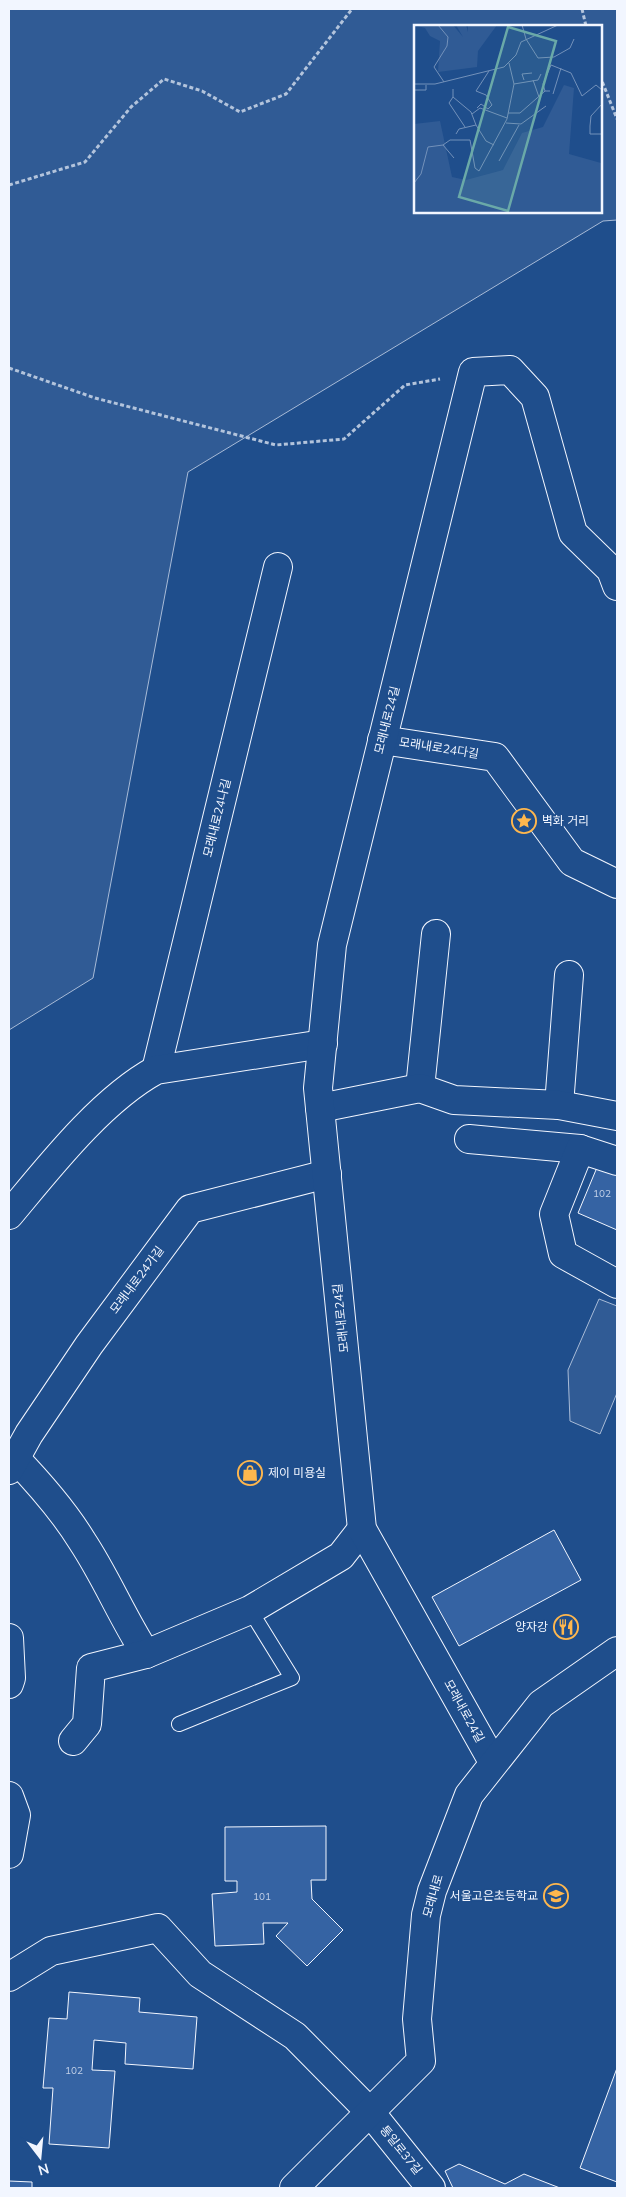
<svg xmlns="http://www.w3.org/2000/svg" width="626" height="2197" viewBox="0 0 626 2197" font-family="Mulish,'Noto Sans KR',sans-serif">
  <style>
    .built { fill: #305b95; stroke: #a8bbd7; fill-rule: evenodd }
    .building { fill: #3563a3; stroke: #f2f6ff }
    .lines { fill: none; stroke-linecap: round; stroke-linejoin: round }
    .lane-casing { stroke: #f2f6ff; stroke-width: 16 }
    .street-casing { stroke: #f2f6ff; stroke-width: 30 }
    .secondary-casing { stroke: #f2f6ff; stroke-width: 30 }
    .path { stroke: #b3c4dc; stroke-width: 3; stroke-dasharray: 4 2.5; stroke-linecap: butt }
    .lane { stroke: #1f4e8c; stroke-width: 14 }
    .street { stroke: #1f4e8c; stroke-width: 28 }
    .secondary { stroke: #1f4e8c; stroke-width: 28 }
    .labels { text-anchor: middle; stroke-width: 4; stroke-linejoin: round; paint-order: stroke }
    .number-label { font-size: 10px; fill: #c3d1e8 }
    .street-label { font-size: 12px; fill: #f2f6ff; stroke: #1f4e8c }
    .poi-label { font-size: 12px; fill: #f2f6ff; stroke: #1f4e8c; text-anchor: start }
    .inset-road { fill: none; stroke: #7391ba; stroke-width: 1 }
    .view { fill: #6aa9a8; fill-opacity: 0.15; stroke: #6aa9a8; stroke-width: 2.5 }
    .inset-edge { fill: none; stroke: #f2f6ff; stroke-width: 2.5 }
  </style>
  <rect width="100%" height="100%" fill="#1f4e8c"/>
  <g class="built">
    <path d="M9 9H617V220L603 221 188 472 93 978 9 1030ZM415 26H600V211H415Z"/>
    <polygon points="599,1299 617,1306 617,1393 600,1434 570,1421 568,1370"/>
  </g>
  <g class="building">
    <polygon points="598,1165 617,1173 617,1230 578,1213"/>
    <polygon points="554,1530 581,1580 459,1646 432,1597"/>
    <polygon points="326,1826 326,1880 311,1880 312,1899 343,1930 307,1966 276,1936 288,1923 263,1923 264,1944 215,1946 212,1894 237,1892 237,1881 225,1881 225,1827"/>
    <polygon points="69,1992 140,1998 139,2012 197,2017 193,2069 125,2064 126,2043 94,2040 92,2070 115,2071 109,2148 49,2144 53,2088 43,2088 49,2018 67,2019"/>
    <polygon points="617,2068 617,2182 580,2168"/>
    <polygon points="459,2164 505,2184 524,2174 560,2188 453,2188 445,2171"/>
    <polygon points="9,2181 32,2182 32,2188 9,2188"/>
  </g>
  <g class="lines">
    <defs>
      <polyline id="lane" points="179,1724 292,1678 250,1610"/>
      <g id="street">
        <polyline points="382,740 495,757 572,862 617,884"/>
        <polyline points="156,1070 278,567"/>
        <polyline points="420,1088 436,934"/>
        <polyline points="559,1105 569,975"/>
        <polyline points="320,1108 420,1088 454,1100 559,1105 617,1116"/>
        <polyline points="469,1139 580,1149"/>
        <polyline points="617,1161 580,1149 554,1214 563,1254 617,1284"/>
        <path d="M9 1215C49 1167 101 1100 156 1070L323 1044"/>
        <path d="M15 1458C40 1484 63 1510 82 1541 106 1577 122 1617 146 1654"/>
        <polyline points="9,1470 29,1434 89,1345 190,1209 327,1174"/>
        <polyline points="9,1638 11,1678 9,1684"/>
        <polyline points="73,1741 87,1724 91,1668 146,1654 250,1610 341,1556 362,1529"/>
        <polyline points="493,1762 362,1529 318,1088 332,945 473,372 510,370 535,397 573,533 611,570 617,586"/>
        <polyline points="9,1796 16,1815 9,1854"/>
        <polyline points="9,1977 51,1951 158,1928 200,1974 295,2036 370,2112 431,2188"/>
      </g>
      <polyline id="secondary" points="294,2188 421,2061 417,2019 426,1915 432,1891 469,1795 541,1704 617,1651"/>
    </defs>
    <use href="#lane" class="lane-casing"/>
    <use href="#street" class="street-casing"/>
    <use href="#secondary" class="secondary-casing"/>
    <g class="path">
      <polyline points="582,9 586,26"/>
      <polyline points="600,76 617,119"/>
      <polyline points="9,185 85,162 131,107 164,79 202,91 240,112 286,94 352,9"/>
      <polyline points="9,368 95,398 276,445 344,439 405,385 440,379"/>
    </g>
    <use href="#lane" class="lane"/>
    <use href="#street" class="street"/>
    <use href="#secondary" class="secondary"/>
  </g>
  <defs>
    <symbol id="sight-ring" viewBox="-11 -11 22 22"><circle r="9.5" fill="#1f4e8c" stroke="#ffb74d" stroke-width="1.5"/><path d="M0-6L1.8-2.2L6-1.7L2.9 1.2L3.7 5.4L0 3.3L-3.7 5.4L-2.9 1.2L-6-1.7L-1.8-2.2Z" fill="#ffb74d"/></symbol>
    <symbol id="shop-ring" viewBox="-11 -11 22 22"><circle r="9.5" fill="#1f4e8c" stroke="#ffb74d" stroke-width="1.5"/><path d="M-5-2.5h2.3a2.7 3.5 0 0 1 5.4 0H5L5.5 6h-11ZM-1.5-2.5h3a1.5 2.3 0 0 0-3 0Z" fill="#ffb74d"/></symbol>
    <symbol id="restaurant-ring" viewBox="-11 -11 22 22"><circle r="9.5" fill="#1f4e8c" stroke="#ffb74d" stroke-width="1.5"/><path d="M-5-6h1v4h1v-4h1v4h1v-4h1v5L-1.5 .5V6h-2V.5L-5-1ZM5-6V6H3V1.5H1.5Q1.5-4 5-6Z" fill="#ffb74d"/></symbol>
    <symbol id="school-ring" viewBox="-11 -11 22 22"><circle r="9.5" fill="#1f4e8c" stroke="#ffb74d" stroke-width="1.5"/><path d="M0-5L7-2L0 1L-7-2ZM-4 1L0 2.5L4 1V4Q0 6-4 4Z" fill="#ffb74d"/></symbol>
  </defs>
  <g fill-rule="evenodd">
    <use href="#sight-ring" x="510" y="807" width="28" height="28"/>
    <use href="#shop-ring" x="236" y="1459" width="28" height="28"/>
    <use href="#restaurant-ring" x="552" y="1613" width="28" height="28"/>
    <use href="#school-ring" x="542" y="1882" width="28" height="28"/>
  </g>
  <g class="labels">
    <g class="number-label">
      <text x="602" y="1197">102</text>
      <text x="262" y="1900">101</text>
      <text x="74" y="2074">102</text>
    </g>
    <g class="street-label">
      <text transform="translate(387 720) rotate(-76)" y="4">모래내로24길</text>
      <text transform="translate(439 748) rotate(9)" y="4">모래내로24다길</text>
      <text transform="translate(217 818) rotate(-76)" y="4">모래내로24나길</text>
      <text transform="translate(137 1280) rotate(-53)" y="4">모래내로24가길</text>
      <text transform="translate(341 1318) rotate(-96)" y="4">모래내로24길</text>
      <text transform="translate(464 1711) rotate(61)" y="4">모래내로24길</text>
      <text transform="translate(433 1896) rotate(-74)" y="4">모래내로</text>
      <text transform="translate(401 2150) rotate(51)" y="4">통일로37길</text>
    </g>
    <g class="poi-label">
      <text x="542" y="825">벽화 거리</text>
      <text x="268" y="1477">제이 미용실</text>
      <text x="548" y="1631" text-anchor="end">양자강</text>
      <text x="538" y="1900" text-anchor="end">서울고은초등학교</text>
    </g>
  </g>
  <g transform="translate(414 25)">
    <rect width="188" height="188" fill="#1f4e8c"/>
    <path d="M0 0H39L49 12 42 0H52L54 7V0H83L64 26 63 42 24 47 26 16 16 11 11 3ZM150 60 160 63 155 129 187 138V187H0V99L26 96 38 152 52 155 89 145 108 108 129 102Z" fill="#305b95"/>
    <path class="inset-road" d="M24 0 34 12 33 21 20 42 30 57M108 0 112 14 124 33 140 32 156 23 160 14M110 55 108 49 118 48M119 55 125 72M0 59H21L90 42 102 30 107 17 144 0M100 59 124 55 127 49M39 64V72L57 87 62 100M0 65H12V60M136 66H131L129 59 137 40 157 48 168 71 182 60 188 65M139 69 147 43M39 72 35 78 51 102M188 79 177 91 176 101V109H188M63 83 67 79 74 84 78 80 72 70 62 66 75 46M94 88H106L131 66M58 89 66 83 93 93M92 98 107 99 132 81M42 109 45 104 62 100 72 116 80 120M29 120 36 115H56L61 143 65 146 93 94 100 59 95 38M85 136 105 100M0 158 7 149 14 122 29 120 40 133"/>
    <path class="view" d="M94 2 142 16 94 186 45 172Z"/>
    <rect width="188" height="188" class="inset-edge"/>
  </g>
  <rect width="626" height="2197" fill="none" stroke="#f2f6ff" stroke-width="20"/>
  <g transform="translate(40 2157) rotate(164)" stroke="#1f4e8c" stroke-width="4" paint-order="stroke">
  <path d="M0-4L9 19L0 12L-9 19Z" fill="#f2f6ff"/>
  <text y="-8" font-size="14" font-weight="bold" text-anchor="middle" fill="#f2f6ff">N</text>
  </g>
</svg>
